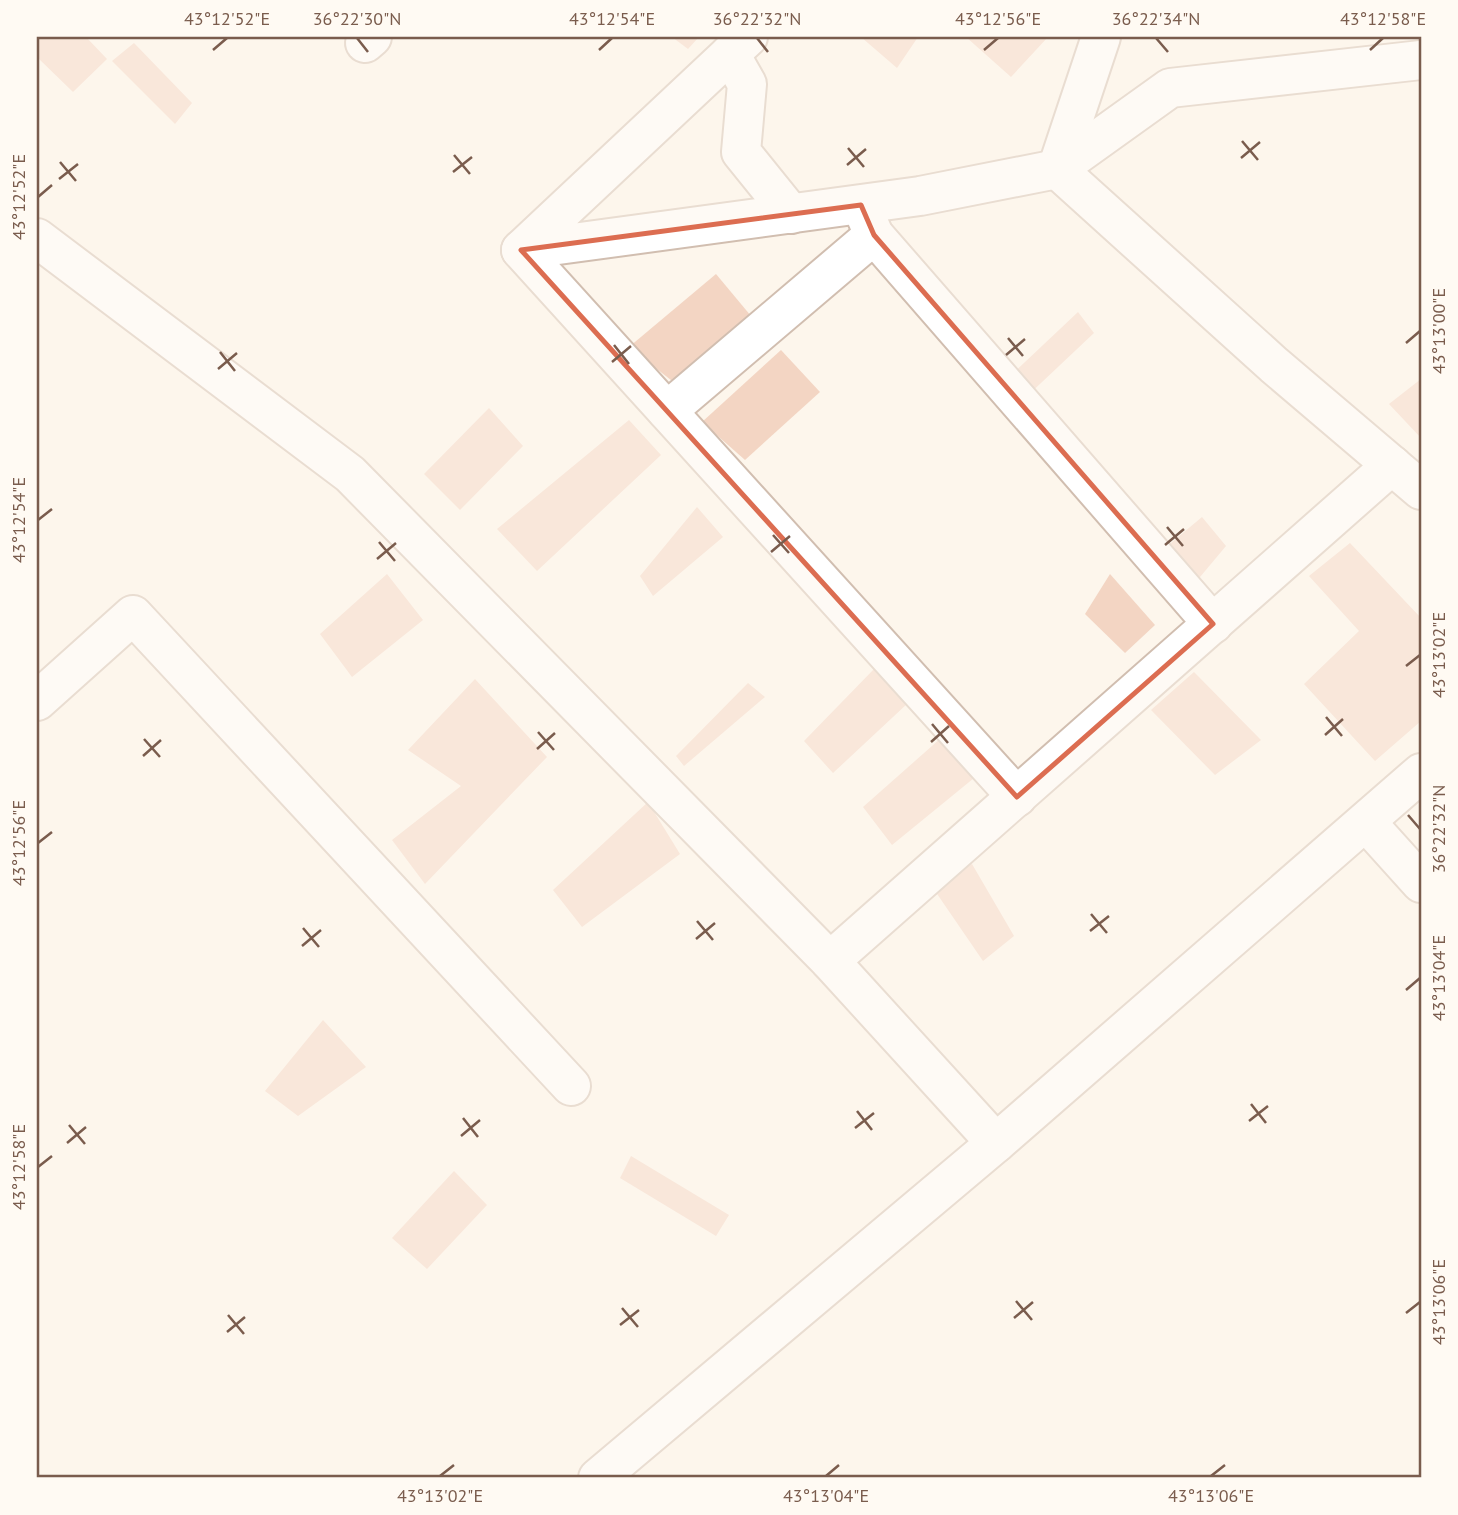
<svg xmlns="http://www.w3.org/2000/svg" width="1458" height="1515" viewBox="0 0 1458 1515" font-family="'PT Sans',sans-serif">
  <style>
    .building { fill: #f3d5c3 }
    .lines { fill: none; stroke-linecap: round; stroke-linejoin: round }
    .minor-casing { stroke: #d1beb0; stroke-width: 42 }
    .minor { stroke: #fff; stroke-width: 38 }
    .marked { fill: none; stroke: #dc6d51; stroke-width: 5; stroke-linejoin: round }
    .ticks { fill: none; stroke: #7a5c4d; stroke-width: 2.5 }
    .neatline { fill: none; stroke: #7a5c4d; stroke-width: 2.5 }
    .ticks-label { font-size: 18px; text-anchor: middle; fill: #7a5c4d }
  </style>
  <rect width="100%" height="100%" fill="#fdf6ec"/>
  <g class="building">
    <polygon points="37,37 86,37 107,59 73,92 37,57"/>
    <polygon points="672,37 699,37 688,49"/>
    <polygon points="861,37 918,37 897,68"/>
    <polygon points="966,37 1048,37 1011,77"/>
    <polygon points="134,43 192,103 175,124 112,61"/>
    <polygon points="716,274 756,322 676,384 629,347"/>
    <polygon points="1078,312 1094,333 1023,400 1006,380"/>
    <polygon points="781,350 820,392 745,460 702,422"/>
    <polygon points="1421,379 1421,438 1389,404"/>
    <polygon points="489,408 523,446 460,510 424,474"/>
    <polygon points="629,420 661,455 537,571 497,529"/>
    <polygon points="697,507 723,537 653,596 640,576"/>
    <polygon points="1202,517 1226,546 1195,583 1165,548"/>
    <polygon points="1350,543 1421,618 1421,721 1375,761 1304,684 1359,631 1309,576"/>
    <polygon points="387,574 423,620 352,677 320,634"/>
    <polygon points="1110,574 1155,625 1125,653 1085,614"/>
    <polygon points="875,668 908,703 833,773 804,741"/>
    <polygon points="1194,672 1261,740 1215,775 1151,710"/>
    <polygon points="475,679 547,757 425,884 392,840 461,786 408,750"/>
    <polygon points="748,683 765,697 684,766 676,756"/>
    <polygon points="941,738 974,778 892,845 863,807"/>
    <polygon points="648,802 680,854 582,927 553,890"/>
    <polygon points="972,864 1014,936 983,961 933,888"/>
    <polygon points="323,1020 366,1067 298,1116 265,1091"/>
    <polygon points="631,1156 729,1215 716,1236 620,1178"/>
    <polygon points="454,1171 487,1205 427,1269 392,1238"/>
  </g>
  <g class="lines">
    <defs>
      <g id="minor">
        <polyline points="748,37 521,250 920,196 1057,169 1274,365 1421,490"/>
        <polyline points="365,43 372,37"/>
        <polyline points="730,54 747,84 741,152 791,214"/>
        <polyline points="1057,169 1170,88 1421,60"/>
        <polyline points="1057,169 1101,37"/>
        <polyline points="861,205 874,235 1213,624"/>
        <polyline points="37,238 350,474 830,961 996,1143"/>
        <polyline points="521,250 1017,797"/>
        <polyline points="667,411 874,235"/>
        <polyline points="37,701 133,615 571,1086"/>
        <polyline points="1366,822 1421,883"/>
        <polyline points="830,961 1392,465"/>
        <polyline points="598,1478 996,1143 1421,773"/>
      </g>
    </defs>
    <use href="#minor" class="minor-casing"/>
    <use href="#minor" class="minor"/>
  </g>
  <path d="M0 0H1458V1515H0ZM861 205 874 235 1213 624 1017 797 521 250Z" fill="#fdf6ec" fill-opacity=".55" fill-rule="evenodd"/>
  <path class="marked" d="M861 205 874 235 1213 624 1017 797 521 250Z"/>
  <path class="ticks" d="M357 38 368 52M757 38 768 52M1156 38 1168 52M213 50 227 38M599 50 612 38M984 50 998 38M1370 50 1383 38M1242 141 1258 160M848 148 864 167M454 155 470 174M1241 158 1260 142M60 162 76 181M847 165 866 149M453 172 472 157M59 179 78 164M38 197 52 185M1008 338 1023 356M1406 343 1420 331M614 345 629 364M220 352 235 371M1006 355 1025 339M612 362 631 346M218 369 237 353M38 520 52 509M1167 527 1183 546M773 535 789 553M379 542 395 561M1165 545 1184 529M771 552 790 536M377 559 396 543M1406 666 1420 655M1326 717 1342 736M932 724 948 743M538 732 554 750M1325 735 1343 719M144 739 160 757M931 742 949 726M537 749 555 733M143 756 161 740M1408 815 1420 829M38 843 52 832M1091 914 1107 933M697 921 713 940M303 928 319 947M1090 931 1109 916M696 939 715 923M302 946 321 930M1406 990 1420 978M1251 1104 1266 1123M857 1111 872 1130M463 1118 478 1137M1249 1121 1268 1106M69 1125 85 1144M855 1128 874 1113M461 1136 480 1120M67 1143 86 1127M38 1167 52 1156M1016 1301 1032 1320M622 1308 638 1327M1406 1313 1420 1302M228 1315 244 1334M1014 1318 1033 1302M620 1325 639 1310M227 1332 245 1317M440 1476 454 1465M826 1476 839 1465M1211 1476 1225 1465"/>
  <rect width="1458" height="1515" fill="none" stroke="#fffaf3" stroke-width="77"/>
  <rect x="38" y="38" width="1382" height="1438" class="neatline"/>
  <g class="ticks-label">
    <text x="227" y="25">43°12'52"E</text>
    <text x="357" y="25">36°22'30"N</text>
    <text x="612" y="25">43°12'54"E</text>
    <text x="757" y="25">36°22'32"N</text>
    <text x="998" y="25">43°12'56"E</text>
    <text x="1156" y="25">36°22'34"N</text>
    <text x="1383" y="25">43°12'58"E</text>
    <text transform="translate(19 197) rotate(-90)" y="6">43°12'52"E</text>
    <text transform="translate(1439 331) rotate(-90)" y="6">43°13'00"E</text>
    <text transform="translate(19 520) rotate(-90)" y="6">43°12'54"E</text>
    <text transform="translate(1439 655) rotate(-90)" y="6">43°13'02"E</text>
    <text transform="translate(1439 829) rotate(-90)" y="6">36°22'32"N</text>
    <text transform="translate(19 843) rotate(-90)" y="6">43°12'56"E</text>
    <text transform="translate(1439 978) rotate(-90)" y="6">43°13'04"E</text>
    <text transform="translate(19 1167) rotate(-90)" y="6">43°12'58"E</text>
    <text transform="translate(1439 1302) rotate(-90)" y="6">43°13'06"E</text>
    <text x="440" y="1502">43°13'02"E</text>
    <text x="826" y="1502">43°13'04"E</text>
    <text x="1211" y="1502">43°13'06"E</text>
  </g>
</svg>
